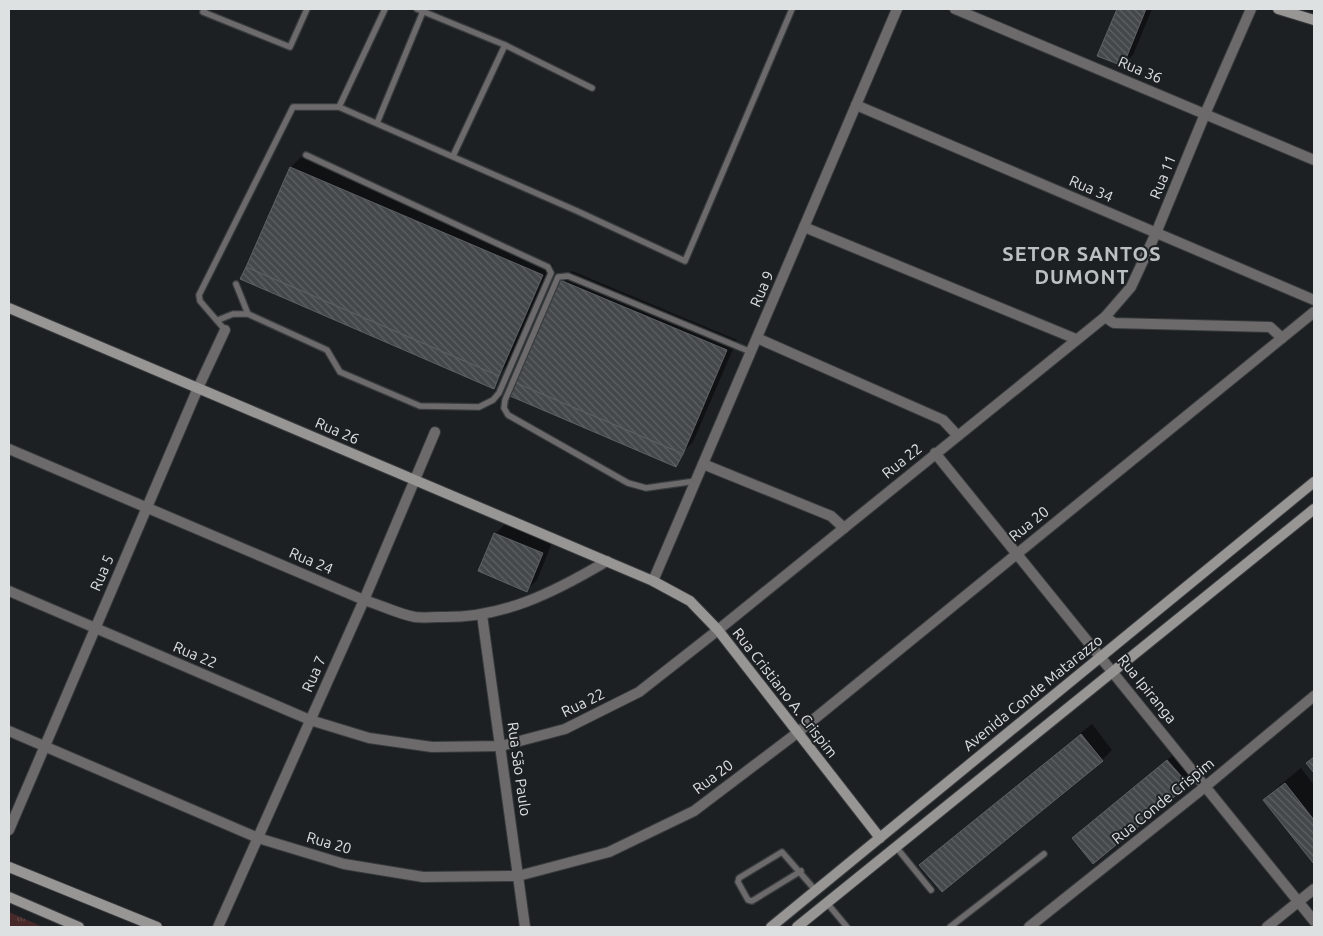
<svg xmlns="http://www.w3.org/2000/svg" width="1323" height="936" viewBox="0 0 1323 936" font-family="Ubuntu,sans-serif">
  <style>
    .grass { fill: url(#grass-tufts) }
    .shadow { fill: #0007 }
    .building { fill: url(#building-back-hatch); stroke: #5d6163 }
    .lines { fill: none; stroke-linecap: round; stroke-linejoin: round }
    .lane-casing { stroke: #383b3d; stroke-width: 8 }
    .street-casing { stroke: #383b3d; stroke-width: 12 }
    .secondary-casing { stroke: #383b3d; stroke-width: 12 }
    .lane { stroke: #6c6a6a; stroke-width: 5.5 }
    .street { stroke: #6c6a6a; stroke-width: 10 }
    .secondary { stroke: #989595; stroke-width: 10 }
    .labels { text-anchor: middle; stroke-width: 4; stroke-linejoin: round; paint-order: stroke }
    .street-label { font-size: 15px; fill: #dee1e2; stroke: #1d2022 }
    .district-label { font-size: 20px; font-weight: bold; letter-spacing: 1px; fill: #bbc0c2; stroke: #1d2022 }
  </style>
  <defs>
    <pattern id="grass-tufts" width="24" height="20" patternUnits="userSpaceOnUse" patternTransform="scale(1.25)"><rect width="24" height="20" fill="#482929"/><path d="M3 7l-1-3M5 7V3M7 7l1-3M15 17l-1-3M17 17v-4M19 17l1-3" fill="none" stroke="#624848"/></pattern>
    <pattern id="building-back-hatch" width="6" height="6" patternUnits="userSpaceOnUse" patternTransform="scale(1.25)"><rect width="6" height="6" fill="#44484a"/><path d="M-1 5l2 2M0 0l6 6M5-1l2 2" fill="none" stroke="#5f6264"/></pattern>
  </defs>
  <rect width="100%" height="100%" fill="#1d2022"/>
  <polygon class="grass" points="9,912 43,927 9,927"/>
  <g class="shadow">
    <polygon points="1118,9 1152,9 1133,55 1122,65 1099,55"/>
    <polygon points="301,157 553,265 509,364 501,372 494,387 247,268 291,167"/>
    <polygon points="572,271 737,340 693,442 685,450 678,463 561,281"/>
    <polygon points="505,524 552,543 537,580 527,590 495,534"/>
    <polygon points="1092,724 1112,750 1102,760 942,890 921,865 931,855"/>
    <polygon points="1178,751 1192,767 1190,781 1180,791 1074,838 1084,828"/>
    <polygon points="1301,768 1314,785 1314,862 1265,800 1280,785"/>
  </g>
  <g class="building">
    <polygon points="1117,9 1146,9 1123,66 1097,56"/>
    <polygon points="290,167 543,275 499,376 246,267"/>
    <polygon points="246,267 499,376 494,389 240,279"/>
    <polygon points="560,280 727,350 683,454 516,383"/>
    <polygon points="516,383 683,454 676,467 510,396"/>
    <polygon points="494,533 543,553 527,592 478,571"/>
    <polygon points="1081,734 1103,761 942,892 919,865"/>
    <polygon points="1314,757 1314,773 1306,763"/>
    <polygon points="1167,760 1182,777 1180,792 1093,864 1072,838"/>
    <polygon points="1285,783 1314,820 1314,864 1263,800"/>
  </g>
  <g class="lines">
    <defs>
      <g id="lane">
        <polyline points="205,9 203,12 290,47 307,9"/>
        <polyline points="417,9 505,45"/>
        <polyline points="339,107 385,9"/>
        <polyline points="377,123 424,9"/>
        <polyline points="453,156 505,45 592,88"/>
        <polyline points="236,284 248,314"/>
        <polyline points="218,320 233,314 248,314 327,350 340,372 420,406 479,407 493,400 499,393 551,273 548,267 306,155"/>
        <polyline points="225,330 200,301 199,295 293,107 339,107 577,211 685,261 792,9"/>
        <polyline points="696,481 646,488 628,483 508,415 504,408 505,400 558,277 568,276 751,352"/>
        <polyline points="896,847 931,890"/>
        <polyline points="801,871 752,901 748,900 738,882 739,878 782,852 816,891"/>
        <polyline points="827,903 847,927"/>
        <polyline points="950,927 1044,854"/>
      </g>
      <g id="street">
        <polyline points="955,9 1314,160"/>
        <polyline points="856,105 1314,300"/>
        <polyline points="804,227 1076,339"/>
        <polyline points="1105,317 1114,323 1270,327 1282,338"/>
        <polyline points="757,338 943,420 957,435"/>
        <path d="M9 449 364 600C381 605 398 614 415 617 422 618 431 617 438 617 502 619 553 593 607 561"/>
        <polyline points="935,453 1314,921"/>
        <polyline points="703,464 831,516 844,528"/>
        <polyline points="653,581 897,9"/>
        <polyline points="9,591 310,720 369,738 432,747 501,746 565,729 639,692 718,630 1105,317 1131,287 1156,233 1205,114 1251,9"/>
        <polyline points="482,615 525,927"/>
        <polyline points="9,731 258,838 344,864 423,877 518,876 609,852 694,811 797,733 1314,312"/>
        <polyline points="9,830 198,388 225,330"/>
        <polyline points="218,927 364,600 435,432"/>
        <polyline points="1029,927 1206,786 1314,696"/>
        <polyline points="1267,927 1314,889"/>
      </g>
      <g id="secondary">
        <polyline points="1278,9 1314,20"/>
        <polyline points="9,308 653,581 690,601 718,630 880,838"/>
        <polyline points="9,867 157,927"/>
        <polyline points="9,897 79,927"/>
        <polyline points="771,927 1314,482"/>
        <polyline points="797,927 1314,509"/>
      </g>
    </defs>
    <use href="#lane" class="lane-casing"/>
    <use href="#street" class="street-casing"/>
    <use href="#secondary" class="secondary-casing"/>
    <use href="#lane" class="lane"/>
    <use href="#street" class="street"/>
    <use href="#secondary" class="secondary"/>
  </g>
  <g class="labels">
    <g class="street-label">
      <text transform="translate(1140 70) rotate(23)" y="5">Rua 36</text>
      <text transform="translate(1163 177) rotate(-68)" y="5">Rua 11</text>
      <text transform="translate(1091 189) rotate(23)" y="5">Rua 34</text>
      <text transform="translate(762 289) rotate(-67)" y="5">Rua 9</text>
      <text transform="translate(337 431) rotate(23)" y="5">Rua 26</text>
      <text transform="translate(902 461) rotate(-39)" y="5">Rua 22</text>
      <text transform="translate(1029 524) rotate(-39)" y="5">Rua 20</text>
      <text transform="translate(311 561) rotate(23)" y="5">Rua 24</text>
      <text transform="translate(102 573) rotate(-67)" y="5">Rua 5</text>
      <text transform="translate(195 655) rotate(23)" y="5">Rua 22</text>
      <text transform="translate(314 674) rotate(-66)" y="5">Rua 7</text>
      <text transform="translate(1147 689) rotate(51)" y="5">Rua Ipiranga</text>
      <text transform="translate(785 693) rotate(52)" y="5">Rua Cristiano A. Crispim</text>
      <text transform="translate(1033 693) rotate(-39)" y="5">Avenida Conde Matarazzo</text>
      <text transform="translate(583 703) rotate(-26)" y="5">Rua 22</text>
      <text transform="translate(519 769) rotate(82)" y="5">Rua São Paulo</text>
      <text transform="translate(713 777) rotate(-37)" y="5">Rua 20</text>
      <text transform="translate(1163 801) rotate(-39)" y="5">Rua Conde Crispim</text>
      <text transform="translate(329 843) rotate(16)" y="5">Rua 20</text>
    </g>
    <g class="district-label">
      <text x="1082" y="261">SETOR SANTOS<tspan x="1082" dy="23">DUMONT</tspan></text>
    </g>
  </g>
  <rect width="1323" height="936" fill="none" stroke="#dee1e2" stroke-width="20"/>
</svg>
